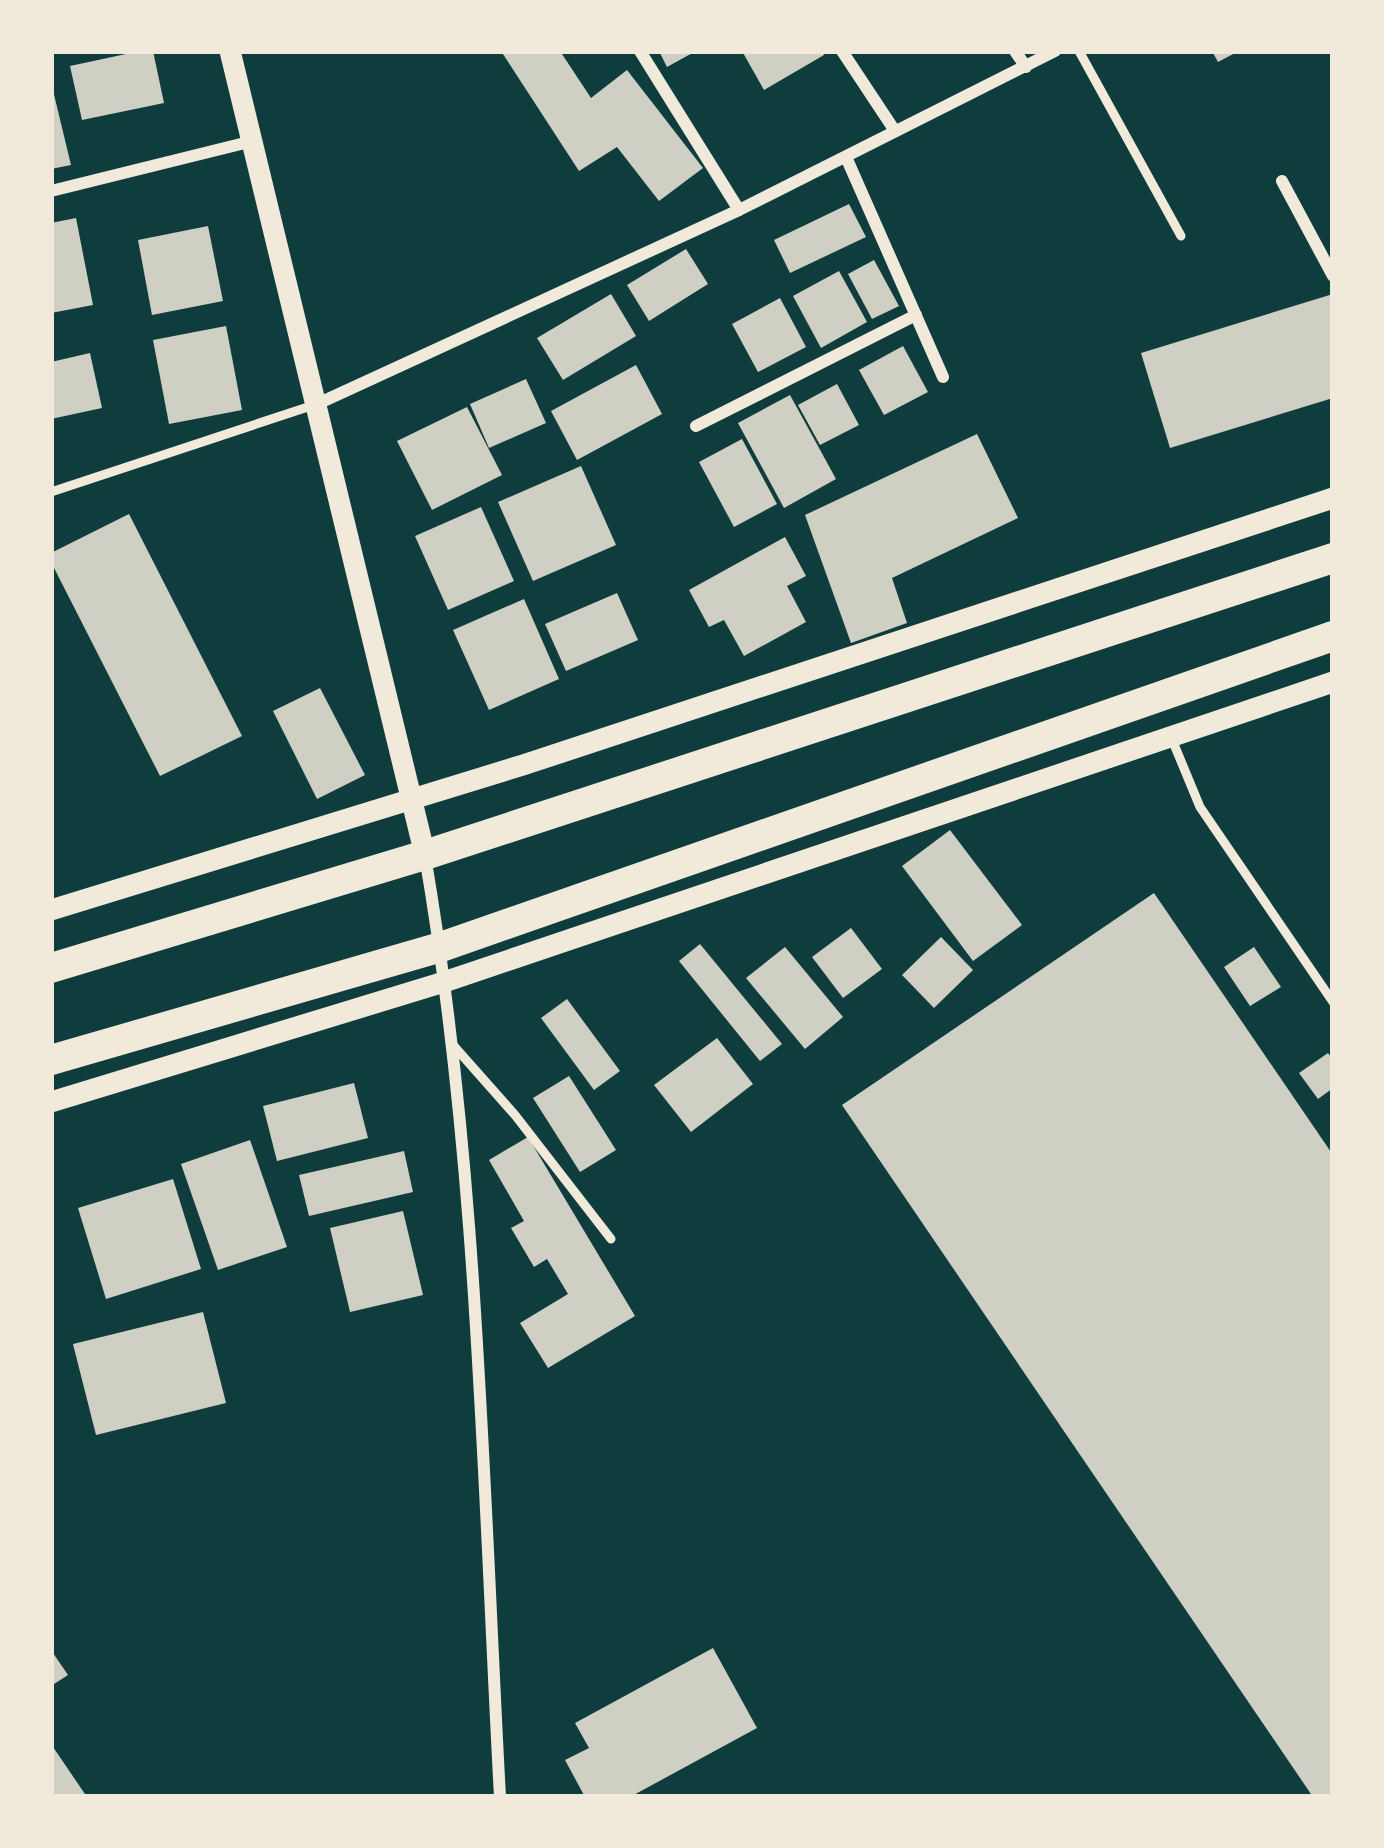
<svg xmlns="http://www.w3.org/2000/svg" width="1384" height="1848" viewBox="0 0 1384 1848" font-family="'Open Sans',sans-serif">
  <style>
    .building { fill: #cfcfc3 }
    .lines { fill: none; stroke-linecap: round; stroke-linejoin: round }
    .service { stroke: #f1e9da; stroke-width: 9 }
    .minor { stroke: #f1e9da; stroke-width: 12 }
    .tertiary { stroke: #f1e9da; stroke-width: 21 }
    .trunk { stroke: #f1e9da; stroke-width: 30 }
  </style>
  <rect width="100%" height="100%" fill="#0f3d3e"/>
  <g class="building">
    <polygon points="140,51 153,51 164,103 82,120 70,66"/>
    <polygon points="501,51 560,51 591,98 627,70 703,168 659,201 617,147 579,171"/>
    <polygon points="659,51 696,51 667,67"/>
    <polygon points="742,51 822,51 824,55 764,90"/>
    <polygon points="1212,51 1239,51 1218,62"/>
    <polygon points="51,82 71,165 51,169"/>
    <polygon points="849,204 866,237 790,273 774,240"/>
    <polygon points="76,218 93,305 51,313 51,223"/>
    <polygon points="208,226 223,301 152,315 138,240"/>
    <polygon points="686,249 708,284 649,321 627,285"/>
    <polygon points="874,260 899,306 872,319 848,274"/>
    <polygon points="839,271 867,322 821,348 793,296"/>
    <polygon points="611,294 636,336 563,380 537,338"/>
    <polygon points="1333,294 1333,398 1170,448 1141,353"/>
    <polygon points="780,298 806,347 758,372 732,324"/>
    <polygon points="226,326 242,410 169,424 153,340"/>
    <polygon points="903,346 928,392 884,415 859,370"/>
    <polygon points="90,353 102,408 51,419 51,362"/>
    <polygon points="636,365 662,414 577,460 551,411"/>
    <polygon points="526,379 546,423 489,448 470,404"/>
    <polygon points="837,384 859,425 820,445 798,405"/>
    <polygon points="790,395 836,479 784,508 738,423"/>
    <polygon points="467,407 502,475 432,510 397,441"/>
    <polygon points="977,434 1018,518 892,578 907,623 851,643 805,515"/>
    <polygon points="742,439 777,504 734,527 699,462"/>
    <polygon points="581,466 616,545 533,581 498,502"/>
    <polygon points="481,507 514,581 448,610 415,536"/>
    <polygon points="129,514 242,736 160,776 51,562 51,553"/>
    <polygon points="785,537 806,576 787,586 806,622 744,656 724,620 709,627 689,590"/>
    <polygon points="617,593 638,640 566,671 545,624"/>
    <polygon points="524,599 559,679 489,710 453,630"/>
    <polygon points="320,688 365,775 317,799 273,711"/>
    <polygon points="950,830 1022,925 973,961 902,866"/>
    <polygon points="1154,893 1333,1155 1333,1797 1313,1797 842,1105"/>
    <polygon points="851,928 882,969 843,998 812,957"/>
    <polygon points="941,937 973,970 934,1008 902,975"/>
    <polygon points="700,944 782,1044 760,1061 679,961"/>
    <polygon points="785,947 843,1017 805,1049 746,978"/>
    <polygon points="1254,947 1281,987 1250,1006 1224,967"/>
    <polygon points="567,999 620,1071 594,1090 541,1018"/>
    <polygon points="717,1038 753,1084 691,1132 654,1085"/>
    <polygon points="1328,1053 1333,1060 1333,1088 1318,1099 1299,1073"/>
    <polygon points="569,1076 616,1150 580,1172 533,1098"/>
    <polygon points="354,1083 368,1138 277,1161 263,1106"/>
    <polygon points="528,1137 635,1316 548,1368 520,1323 568,1294 547,1259 534,1267 511,1228 524,1221 489,1160"/>
    <polygon points="250,1140 287,1247 218,1270 181,1164"/>
    <polygon points="404,1151 413,1192 309,1216 299,1175"/>
    <polygon points="173,1179 201,1269 106,1299 78,1208"/>
    <polygon points="403,1211 423,1295 350,1312 330,1228"/>
    <polygon points="203,1312 226,1403 96,1435 73,1344"/>
    <polygon points="713,1648 757,1728 630,1797 585,1797 565,1760 589,1748 575,1723"/>
    <polygon points="51,1650 68,1675 51,1686"/>
    <polygon points="51,1744 87,1797 51,1797"/>
  </g>
  <g class="lines">
    <g class="service">
      <polyline points="1079,51 1181,236"/>
      <polyline points="51,492 314,405"/>
      <polyline points="1171,737 1200,807 1333,1002"/>
      <polyline points="453,1045 515,1115 611,1239"/>
    </g>
    <g class="minor">
      <polyline points="640,51 739,210"/>
      <polyline points="842,51 895,131"/>
      <polyline points="1015,51 1026,67"/>
      <polyline points="846,157 943,377"/>
      <polyline points="1282,181 1333,276"/>
      <polyline points="51,191 253,141"/>
      <polyline points="315,405 739,210 1055,51"/>
      <polyline points="696,426 916,315"/>
      <path d="M425 856C478 1166 483 1484 500 1797"/>
    </g>
    <g class="tertiary">
      <polyline points="230,51 425,855"/>
      <polyline points="51,910 523,765 1333,498"/>
      <polyline points="51,1102 444,982 1333,682"/>
    </g>
    <g class="trunk">
      <polyline points="51,968 425,855 1333,558"/>
      <polyline points="51,1060 441,947 1333,636"/>
    </g>
  </g>
  <rect width="1384" height="1848" fill="none" stroke="#f1e9da" stroke-width="108"/>
</svg>
